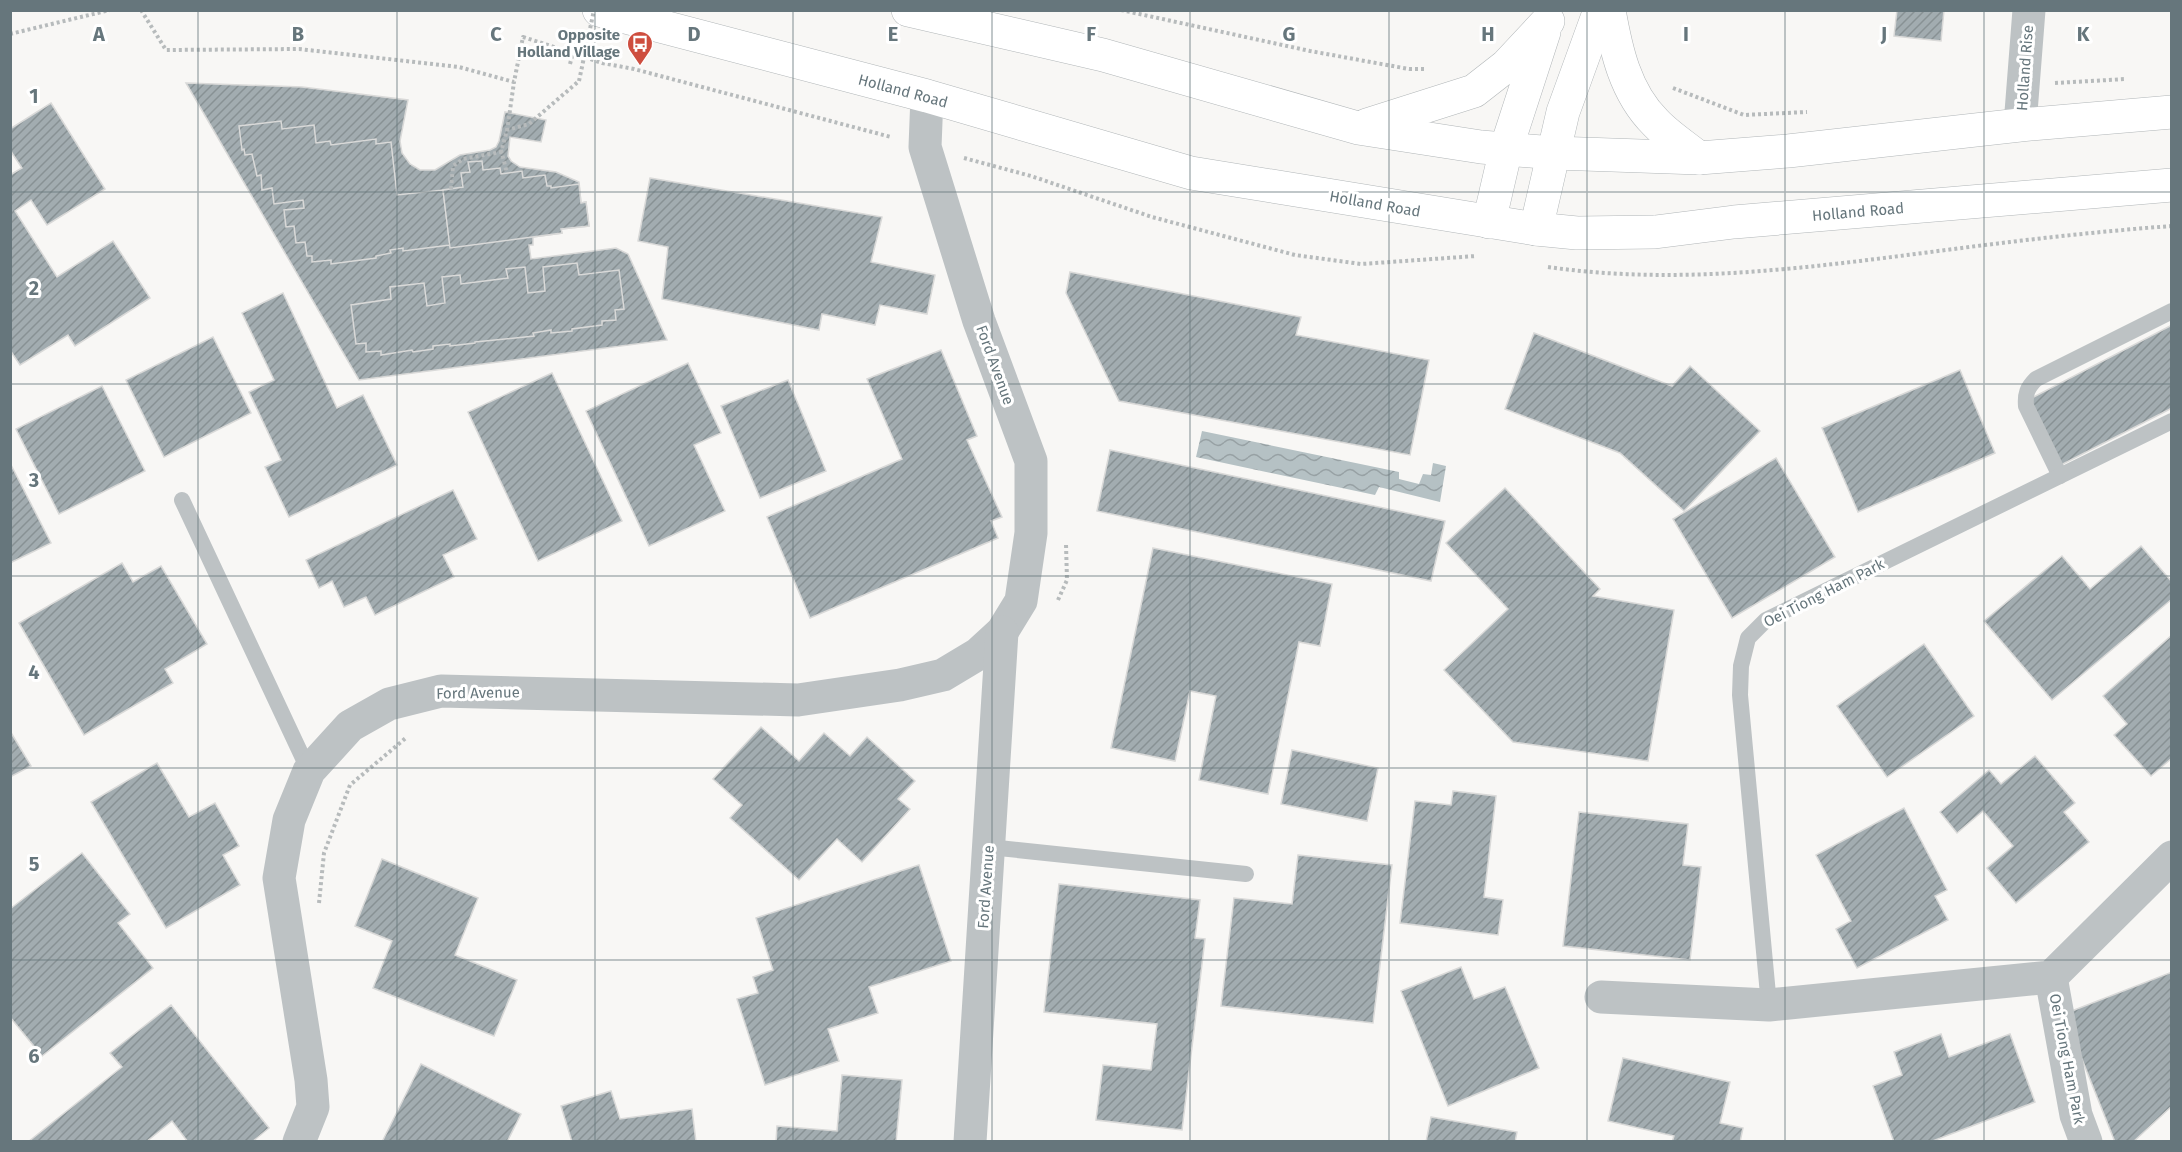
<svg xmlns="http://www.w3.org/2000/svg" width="2182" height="1152" viewBox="0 0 2182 1152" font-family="'Fira Sans',sans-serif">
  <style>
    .water { fill: url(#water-waves) }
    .building { fill: url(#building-hatch); stroke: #d9d9d8; stroke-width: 1.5 }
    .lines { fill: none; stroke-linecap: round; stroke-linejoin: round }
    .primary-casing { stroke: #b1b6b8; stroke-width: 34 }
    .path { stroke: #b7bbbc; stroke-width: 4; stroke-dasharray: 3 3; stroke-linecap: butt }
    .service { stroke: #bdc2c4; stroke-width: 16 }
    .minor { stroke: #bdc2c4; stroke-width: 33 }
    .primary { stroke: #fff; stroke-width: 33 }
    .path-bridge { stroke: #b7bbbc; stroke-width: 4; stroke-dasharray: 3 3; stroke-linecap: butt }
    .grid { fill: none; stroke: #66767c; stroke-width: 1.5; stroke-opacity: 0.55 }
    .labels { text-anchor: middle; stroke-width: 6; stroke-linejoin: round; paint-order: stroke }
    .poi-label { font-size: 15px; font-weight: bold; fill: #66767c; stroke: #fff; text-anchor: end }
    .street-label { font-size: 15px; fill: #66767c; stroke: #fff }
    .grid-label { font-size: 20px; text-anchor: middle; font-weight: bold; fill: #66767c; stroke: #fff; stroke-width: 6; stroke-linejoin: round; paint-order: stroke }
  </style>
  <defs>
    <pattern id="water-waves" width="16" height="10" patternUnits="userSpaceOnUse" patternTransform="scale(1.5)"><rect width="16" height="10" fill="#b5c1c4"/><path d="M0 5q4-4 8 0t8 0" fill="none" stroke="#97a1a4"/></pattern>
    <pattern id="building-hatch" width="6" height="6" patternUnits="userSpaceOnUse" patternTransform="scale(1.5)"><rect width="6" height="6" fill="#a2acb0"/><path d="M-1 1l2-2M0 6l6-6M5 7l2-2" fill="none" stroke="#889194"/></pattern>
  </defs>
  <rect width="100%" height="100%" fill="#f8f7f5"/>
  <polygon class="water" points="1202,431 1399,472 1399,479 1419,484 1423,474 1431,475 1433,463 1446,466 1440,502 1379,487 1375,495 1196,457"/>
  <g class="building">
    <polygon points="1897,10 1944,10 1941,41 1894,36"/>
    <polygon points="186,83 302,87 408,100 400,141 402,153 410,164 420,170 435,170 460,155 490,150 496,147 499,141 505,112 546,120 541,142 510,137 508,156 511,161 520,167 556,172 579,182 581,203 586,202 589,226 561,229 562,233 533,237 533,245 529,245 531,259 616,248 628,254 667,340 359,380"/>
    <polygon points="51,103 105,189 47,225 31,200 15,211 57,277 113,241 150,298 75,346 68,335 20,365 10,350 10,175 22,168 10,150 10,129"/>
    <polygon points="281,121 282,129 314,125 316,143 330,141 331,145 376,139 376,144 391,142 397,195 443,190 450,245 403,251 403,248 390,250 391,253 376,256 376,258 331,264 331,260 312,262 312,256 307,256 305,242 296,243 294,226 286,227 284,210 304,208 303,200 274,204 272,188 262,190 261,175 257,176 252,154 245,155 244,149 242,150 239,126"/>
    <polygon points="482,161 483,170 500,168 501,174 522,171 523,178 545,175 547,186 551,186 551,188 579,184 581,203 586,202 589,226 561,229 562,233 450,248 443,190 463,187 461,173 470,172 468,162"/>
    <polygon points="650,178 882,217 871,262 935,275 927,314 880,305 875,325 822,314 819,330 662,299 668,247 638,241"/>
    <polygon points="577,263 579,275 619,270 624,309 615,310 616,320 602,321 602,325 572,329 572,331 551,333 551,330 533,333 534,336 475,342 475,343 450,346 450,344 433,346 433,349 413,352 412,350 381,355 381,351 366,352 366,343 356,344 351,305 391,299 390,287 424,283 427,306 445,303 442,277 460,275 461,284 508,278 506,269 525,267 528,293 545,291 543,267"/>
    <polygon points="1070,272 1301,317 1296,335 1429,360 1410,455 1119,401 1066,293"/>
    <polygon points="283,293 337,408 363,395 397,465 289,517 265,467 281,460 249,392 274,380 242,313"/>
    <polygon points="2172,325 2172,408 2059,466 2026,401"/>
    <polygon points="1534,333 1672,386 1690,366 1760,431 1684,511 1620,453 1505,409"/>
    <polygon points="213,337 251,413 164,457 126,380"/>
    <polygon points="941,350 977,436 967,440 1002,517 991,521 998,538 810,618 767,517 902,459 867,379"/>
    <polygon points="688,363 721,433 694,445 725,511 649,546 586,411"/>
    <polygon points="1960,370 1995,453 1858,512 1822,428"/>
    <polygon points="552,373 622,521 538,561 468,412"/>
    <polygon points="788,380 826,471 760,498 721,406"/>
    <polygon points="102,386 145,471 59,514 16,429"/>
    <polygon points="1110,450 1445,521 1431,581 1097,511"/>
    <polygon points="1776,458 1835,557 1732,618 1673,519"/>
    <polygon points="10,463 51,543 10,563"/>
    <polygon points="1505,488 1600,589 1593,596 1674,610 1648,761 1513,742 1444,670 1508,609 1446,543"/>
    <polygon points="453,490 477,539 443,555 454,577 375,615 366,597 344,607 332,581 319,588 306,560"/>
    <polygon points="2141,546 2172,582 2172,599 2052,700 1984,621 2062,556 2090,589"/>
    <polygon points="1153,548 1332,584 1320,646 1299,642 1268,794 1199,780 1216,696 1190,691 1175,761 1111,748"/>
    <polygon points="122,563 133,582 161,566 207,644 165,669 173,683 84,735 19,623"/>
    <polygon points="2172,635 2172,758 2151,776 2114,735 2127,724 2103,696"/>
    <polygon points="1924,644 1974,716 1887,777 1837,706"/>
    <polygon points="761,727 799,761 824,733 850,756 867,737 915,781 898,799 910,809 862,862 837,839 799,880 730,818 742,805 713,779"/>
    <polygon points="10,731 31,766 10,777"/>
    <polygon points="1292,750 1378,768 1367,821 1281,804"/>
    <polygon points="2035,756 2075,803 2064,812 2089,842 2016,903 1987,868 2013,846 1983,811 1957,833 1940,812 1989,770 2001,784"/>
    <polygon points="157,763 189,817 215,803 239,846 223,855 240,885 166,928 91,802"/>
    <polygon points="1453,791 1496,796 1484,897 1503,900 1498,935 1400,923 1415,801 1451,805"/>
    <polygon points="1904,808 1947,890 1935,896 1948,920 1857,968 1836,929 1851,921 1816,855"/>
    <polygon points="1579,812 1688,824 1683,865 1701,867 1690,960 1563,946"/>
    <polygon points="82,853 130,914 118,923 153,968 42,1056 10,1017 10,909"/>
    <polygon points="1298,855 1392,865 1373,1023 1221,1006 1234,898 1292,904"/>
    <polygon points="382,859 478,898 455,955 517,980 494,1036 373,988 392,941 355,926"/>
    <polygon points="919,865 951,961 869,987 878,1013 828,1029 839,1061 765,1085 737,999 758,993 753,977 773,970 756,918"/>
    <polygon points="1059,884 1200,900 1195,938 1205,939 1182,1130 1096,1120 1103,1065 1151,1070 1157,1024 1044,1012"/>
    <polygon points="1461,967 1474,999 1505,987 1539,1068 1448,1106 1401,991"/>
    <polygon points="2172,972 2172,1106 2133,1142 2115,1142 2064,1014"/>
    <polygon points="171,1005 269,1128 252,1142 188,1142 172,1121 146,1142 28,1142 122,1067 110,1053"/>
    <polygon points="1941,1034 1949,1057 2010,1034 2035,1102 1930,1142 1894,1142 1873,1086 1902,1075 1894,1052"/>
    <polygon points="1623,1058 1730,1082 1720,1123 1743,1128 1740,1142 1672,1142 1674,1136 1608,1121"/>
    <polygon points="421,1064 521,1114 507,1142 382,1142"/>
    <polygon points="842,1075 902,1080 896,1142 776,1142 777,1126 837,1131"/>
    <polygon points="611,1091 620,1119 692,1109 696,1142 572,1142 561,1106"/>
    <polygon points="1431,1117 1517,1132 1515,1142 1426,1142"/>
  </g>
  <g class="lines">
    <defs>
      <g id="primary">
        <polyline points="599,10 927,96 1191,173 1536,229 1577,233 1655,232 1734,222 2172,185"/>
        <polyline points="908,10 1103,55 1358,128 1481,147 1554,153 1699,158 1788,151 2020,125 2172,112"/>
        <path d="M1609 10C1616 50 1625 92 1655 122 1667 135 1684 146 1699 158"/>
        <polyline points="1367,125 1474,91 1506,66 1548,21"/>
        <polyline points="1489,222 1506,149 1544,32"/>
        <polyline points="1536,229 1563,112 1600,10"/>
      </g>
    </defs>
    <use href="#primary" class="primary-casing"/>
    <g class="path">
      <polyline points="141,10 166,50 299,49 459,67 514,82 523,37 573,53"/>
      <polyline points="1121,10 1310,51 1409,69 1424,69"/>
      <polyline points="10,34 110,10"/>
      <polyline points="570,64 573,53 602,63 634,69 891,137"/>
      <polyline points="2055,83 2126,79"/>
      <polyline points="1673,88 1744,115 1807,112"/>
      <polyline points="507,131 514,82"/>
      <polyline points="501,150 507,173"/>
      <polyline points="964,158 1031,176 1152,217 1295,255 1361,264 1476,256"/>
      <polyline points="451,189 453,166 463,159 501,152 507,130 529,124 579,81"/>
      <path d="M1548 267C1673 285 1799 269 1923 253 2006 242 2089 232 2172 226"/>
      <polyline points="1058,600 1067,580 1066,544"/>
      <polyline points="319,903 324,853 350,785 407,737"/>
    </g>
    <g class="service">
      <path d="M2060 476 2026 406C2025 394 2027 388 2036 379L2172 311"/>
      <polyline points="182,500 309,771"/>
      <polyline points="989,847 1246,874"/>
      <polyline points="1769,1005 1740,695 1741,666 1748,638 1766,620 2172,421"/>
    </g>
    <g class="minor">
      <polyline points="2020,125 2029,10"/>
      <polyline points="2051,977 2076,1115 2086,1142"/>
      <polyline points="1601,997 1769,1005 2051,977 2172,857"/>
      <polyline points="299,1142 313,1107 311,1080 279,878 289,820 309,771 350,726 389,704 441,691 798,700 900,685 943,675 978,654 1002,632 1021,601 1031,533 1031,461 979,321 925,147 927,96"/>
      <polyline points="970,1142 1002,632"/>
    </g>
    <use href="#primary" class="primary"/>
    <polyline class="path-bridge" points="579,81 594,10"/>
  </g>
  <path class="grid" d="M198 10V1142M397 10V1142M595 10V1142M793 10V1142M992 10V1142M1190 10V1142M1389 10V1142M1587 10V1142M1785 10V1142M1984 10V1142M10 192H2172M10 384H2172M10 576H2172M10 768H2172M10 960H2172"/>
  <defs>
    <symbol id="bus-pin" viewBox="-11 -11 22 30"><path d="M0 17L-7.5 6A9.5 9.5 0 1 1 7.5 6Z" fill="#ce4e3f" stroke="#fff"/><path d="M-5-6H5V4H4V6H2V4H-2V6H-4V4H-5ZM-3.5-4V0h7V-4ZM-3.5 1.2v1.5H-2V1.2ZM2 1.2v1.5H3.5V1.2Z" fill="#fff"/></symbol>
  </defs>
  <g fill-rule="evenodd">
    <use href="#bus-pin" x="625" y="29" width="30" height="40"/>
  </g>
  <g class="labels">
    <g class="poi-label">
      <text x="620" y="40">Opposite<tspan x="620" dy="17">Holland Village</tspan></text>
    </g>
    <g class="street-label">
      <text transform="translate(2025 68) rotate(-86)" y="5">Holland Rise</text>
      <text transform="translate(903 91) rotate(15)" y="5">Holland Road</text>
      <text transform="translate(1375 204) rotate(10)" y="5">Holland Road</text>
      <text transform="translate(1858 212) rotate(-5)" y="5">Holland Road</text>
      <text transform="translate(995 365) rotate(70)" y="5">Ford Avenue</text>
      <text transform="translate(1824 593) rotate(-27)" y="5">Oei Tiong Ham Park</text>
      <text transform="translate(478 693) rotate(-1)" y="5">Ford Avenue</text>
      <text transform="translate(986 887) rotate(-86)" y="5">Ford Avenue</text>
      <text transform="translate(2067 1059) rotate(79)" y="5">Oei Tiong Ham Park</text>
    </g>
  </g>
  <g class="grid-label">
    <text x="99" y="41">A</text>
    <text x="298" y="41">B</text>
    <text x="496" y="41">C</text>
    <text x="694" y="41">D</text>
    <text x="893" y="41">E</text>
    <text x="1091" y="41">F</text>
    <text x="1289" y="41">G</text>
    <text x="1488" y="41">H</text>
    <text x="1686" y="41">I</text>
    <text x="1884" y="41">J</text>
    <text x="2083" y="41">K</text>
    <text x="34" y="103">1</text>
    <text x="34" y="295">2</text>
    <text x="34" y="487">3</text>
    <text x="34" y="679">4</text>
    <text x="34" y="871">5</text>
    <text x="34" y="1063">6</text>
  </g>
  <rect width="2182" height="1152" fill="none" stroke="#66767c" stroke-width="24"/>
</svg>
